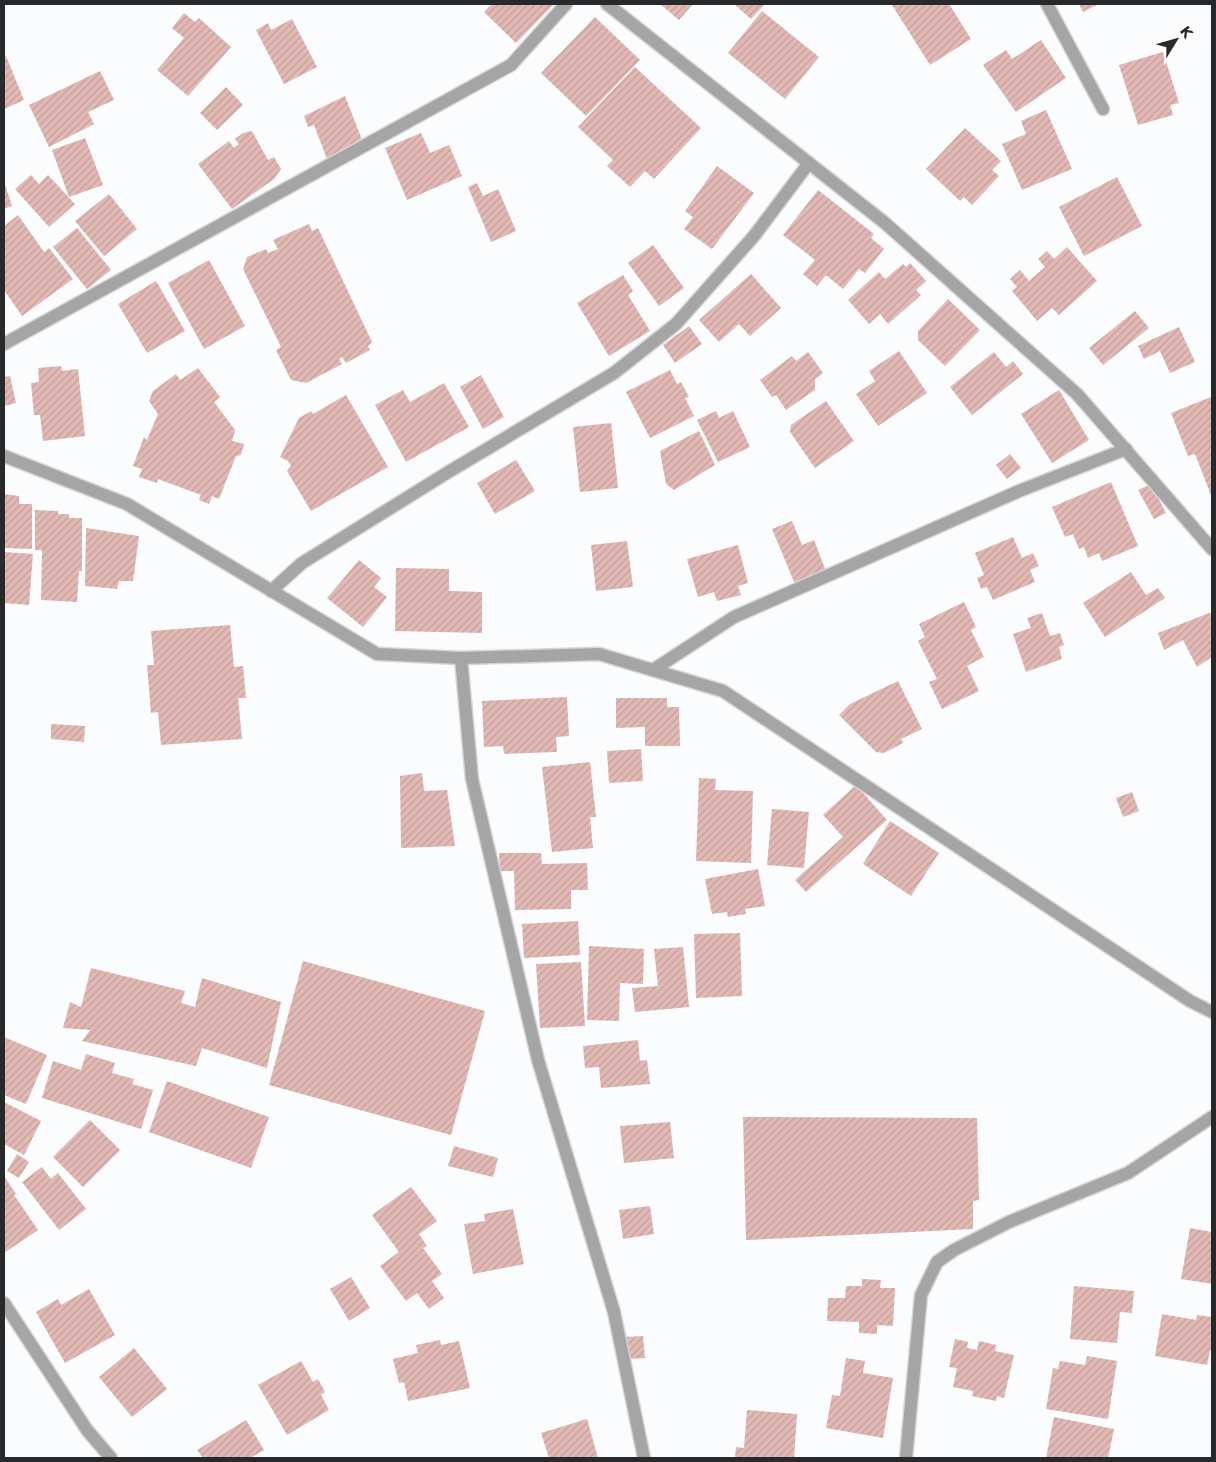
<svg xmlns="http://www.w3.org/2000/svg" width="1216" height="1462" viewBox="0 0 1216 1462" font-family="'DejaVu Sans',sans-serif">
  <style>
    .building { fill: url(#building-hatch) }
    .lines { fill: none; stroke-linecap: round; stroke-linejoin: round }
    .street-casing { stroke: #d4d6d7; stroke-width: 15 }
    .street { stroke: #a6a5a5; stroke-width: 12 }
  </style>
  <defs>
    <pattern id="building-hatch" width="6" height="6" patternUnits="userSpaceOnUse" patternTransform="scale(1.25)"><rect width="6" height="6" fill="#e2b9b4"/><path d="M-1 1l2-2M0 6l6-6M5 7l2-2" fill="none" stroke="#c29f9b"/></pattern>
  </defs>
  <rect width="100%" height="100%" fill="#fafcfd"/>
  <g class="building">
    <polygon points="492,4 554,4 516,43 484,12"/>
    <polygon points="660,4 693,4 679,20"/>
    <polygon points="734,4 765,4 751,19"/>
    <polygon points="893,4 949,4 971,39 930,65 892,5"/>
    <polygon points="1079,4 1099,4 1083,12"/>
    <polygon points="762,11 819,57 785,99 728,53"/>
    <polygon points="184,13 195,22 199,18 231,47 188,96 157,70 184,38 172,28"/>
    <polygon points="595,17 640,60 586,116 541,73"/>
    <polygon points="292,19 317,67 284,84 256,30 268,23 271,30"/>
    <polygon points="1041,40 1066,78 1016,112 983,65 1006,50 1012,59"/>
    <polygon points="1163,52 1179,103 1170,105 1173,115 1138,125 1119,65"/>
    <polygon points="6,56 24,100 4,109 4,57"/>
    <polygon points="635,67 701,128 654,179 645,171 630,187 607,166 613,160 578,127"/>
    <polygon points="100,71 114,100 88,112 94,124 49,147 29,105"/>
    <polygon points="226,87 243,105 217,130 200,113"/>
    <polygon points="345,96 362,140 327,159 314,125 308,127 304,116"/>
    <polygon points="1046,110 1072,169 1022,190 1002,144 1026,134 1021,121"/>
    <polygon points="965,128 1001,161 992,170 999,176 972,205 964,197 960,201 926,169"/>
    <polygon points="252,131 268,160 274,157 281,169 274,179 232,209 198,164 229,141 234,148 239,144 235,139 243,133"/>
    <polygon points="421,133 430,153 449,145 462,176 407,200 385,148"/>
    <polygon points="85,138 103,185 69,197 52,150"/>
    <polygon points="717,166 754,193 712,249 684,229 693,217 685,211"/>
    <polygon points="31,175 39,184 48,175 75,204 49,227 15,189"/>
    <polygon points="1117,177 1142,226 1084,256 1059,207"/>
    <polygon points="4,181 12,206 4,209"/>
    <polygon points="477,183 483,196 498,189 516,231 491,242 468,187"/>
    <polygon points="818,190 874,234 871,238 884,249 865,273 859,269 843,289 826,275 817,286 803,274 815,260 783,235"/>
    <polygon points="109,194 137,229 104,256 75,221"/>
    <polygon points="18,215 44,252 49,248 73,279 22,316 4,290 4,226"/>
    <polygon points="309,224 312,231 318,228 372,342 368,346 370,350 346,363 342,357 339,359 342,364 306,383 291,380 276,350 281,347 243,269 247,257 266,249 268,253 278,249 273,240"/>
    <polygon points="77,228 111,270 87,289 53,247"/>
    <polygon points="653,245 684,288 659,306 628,263"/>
    <polygon points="1067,247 1097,281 1059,315 1052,308 1037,321 1012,291 1017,287 1010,279 1020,270 1029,281 1045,267 1038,259 1047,251 1054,259"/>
    <polygon points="209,260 245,326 204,349 168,283"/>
    <polygon points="910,263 926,281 916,290 921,295 888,324 880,314 869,324 848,300 879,272 885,279 903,264 906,267"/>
    <polygon points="751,274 781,308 750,336 739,324 719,342 699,320"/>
    <polygon points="623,275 633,291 628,295 650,331 609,356 577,303"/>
    <polygon points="156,281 185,331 147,353 118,304"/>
    <polygon points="948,299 980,330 945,366 918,340 918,331"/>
    <polygon points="1135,311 1149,328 1103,365 1089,348"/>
    <polygon points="689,326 702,344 675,363 663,345"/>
    <polygon points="1179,327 1195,362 1170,373 1160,351 1144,359 1138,346"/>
    <polygon points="899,351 927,393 878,426 856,394 875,381 869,371"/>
    <polygon points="808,352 823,373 815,379 815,390 786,410 776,395 772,397 760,380 792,356 796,361"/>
    <polygon points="994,352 1006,367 1013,361 1023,374 972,415 950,387"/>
    <polygon points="61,366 62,371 78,369 85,436 43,441 40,415 34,415 31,383 39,382 38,368"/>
    <polygon points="198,368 220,397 214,402 235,430 232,441 244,444 241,455 236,456 219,499 212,496 209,504 199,500 201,495 158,479 157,483 139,477 142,469 133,466 144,437 147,440 158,414 149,401 153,391 176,374 180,380"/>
    <polygon points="670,370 677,384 681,382 689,397 685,398 694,416 650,438 626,392"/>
    <polygon points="481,375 504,417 483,429 460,387"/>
    <polygon points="10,376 16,403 4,406 4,377"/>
    <polygon points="444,383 469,427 406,462 375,405 403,390 410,402"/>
    <polygon points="1059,390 1089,440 1052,463 1021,414"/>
    <polygon points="346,395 388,467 311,511 287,471 291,466 288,461 280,457 299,418 311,411 313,414"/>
    <polygon points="1211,397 1212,399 1212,498 1195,454 1188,456 1171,413"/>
    <polygon points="826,401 854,441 815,468 790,432 791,425"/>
    <polygon points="716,411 719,418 733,411 750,447 718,462 697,420"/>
    <polygon points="611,423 618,488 580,492 573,427"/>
    <polygon points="699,431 715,465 674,490 666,484 660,451"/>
    <polygon points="1010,454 1021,468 1007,479 996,465"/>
    <polygon points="516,460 535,491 495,514 477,483"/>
    <polygon points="1111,482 1138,546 1102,561 1099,553 1088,558 1084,547 1079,549 1073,534 1065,537 1052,507"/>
    <polygon points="1151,484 1166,513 1154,519 1138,490"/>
    <polygon points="4,494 19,496 19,504 32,504 32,549 4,548"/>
    <polygon points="35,510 58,511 58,514 69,514 69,518 82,518 82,571 79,571 77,602 41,600 42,550 35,550"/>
    <polygon points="792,521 802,545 814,540 826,571 795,584 772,529"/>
    <polygon points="86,528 139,536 133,581 119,581 117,589 85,586"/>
    <polygon points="1013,537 1022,558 1033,553 1039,566 1030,570 1035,582 993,600 987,587 981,589 977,578 984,575 975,553"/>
    <polygon points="627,541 633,587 596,591 591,545"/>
    <polygon points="738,545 748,583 738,586 741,595 717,601 714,592 698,597 687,559"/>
    <polygon points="4,552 33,554 29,605 4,603"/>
    <polygon points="359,560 381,578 374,587 387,597 363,627 327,598"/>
    <polygon points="396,568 449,569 449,591 482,592 482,633 395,631"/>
    <polygon points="1131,572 1146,595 1158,588 1165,598 1105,637 1083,603"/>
    <polygon points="964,602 976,627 971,630 984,657 967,666 979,691 942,709 929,682 937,679 918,641 925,637 919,624"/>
    <polygon points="1042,613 1050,636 1060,633 1064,645 1059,647 1062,659 1026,672 1013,634 1031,628 1027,618"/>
    <polygon points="1209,613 1212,614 1212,657 1197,667 1183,640 1164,650 1158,633"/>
    <polygon points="230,625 234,667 243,666 246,698 238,698 242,739 161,745 158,712 151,713 147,665 154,665 151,631"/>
    <polygon points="898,681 922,729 901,739 903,743 884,753 876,752 839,715 850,704"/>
    <polygon points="567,697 569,736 556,737 557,752 504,754 503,746 484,747 482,701"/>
    <polygon points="616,698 667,698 667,707 679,707 680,746 645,746 645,727 616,728"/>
    <polygon points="51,724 85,726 84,742 51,739"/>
    <polygon points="641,749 643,781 609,783 607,751"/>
    <polygon points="590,762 596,817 590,817 593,848 552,852 542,767"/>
    <polygon points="422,773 424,791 447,790 455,846 401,848 400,776"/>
    <polygon points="699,778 716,779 715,790 753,791 751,863 696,861"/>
    <polygon points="856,785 887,820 806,892 795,880 843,837 823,815"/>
    <polygon points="1132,792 1139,811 1123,817 1116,798"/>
    <polygon points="772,809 809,812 804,868 767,865"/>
    <polygon points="890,821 939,853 911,896 863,864"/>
    <polygon points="499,853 541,853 542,864 587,863 588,890 571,890 571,909 515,910 514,871 500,871"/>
    <polygon points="758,869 765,906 745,909 746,914 728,917 727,912 712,914 705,879"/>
    <polygon points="578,921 580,955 524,958 522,924"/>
    <polygon points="740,933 742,996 696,998 694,934"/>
    <polygon points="589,946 644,949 643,984 620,983 619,1021 587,1020"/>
    <polygon points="683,947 689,1007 635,1012 632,988 658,986 654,949"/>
    <polygon points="303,961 485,1011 451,1135 269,1085"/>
    <polygon points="581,962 585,1026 540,1028 536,964"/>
    <polygon points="91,968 185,991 181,1003 195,1007 202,978 281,1002 267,1068 202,1048 196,1066 82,1041 90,1030 63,1028 70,1002 81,1007"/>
    <polygon points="4,1037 47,1055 26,1104 4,1095"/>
    <polygon points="638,1040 640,1061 647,1060 650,1084 601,1088 599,1067 585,1068 583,1046"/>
    <polygon points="86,1054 115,1063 112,1073 134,1079 132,1084 153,1090 141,1129 42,1098 53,1061 81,1070"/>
    <polygon points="167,1081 269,1117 251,1168 149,1132"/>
    <polygon points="4,1102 41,1121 24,1155 4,1144"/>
    <polygon points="743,1117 977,1118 979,1200 973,1201 973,1229 746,1240"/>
    <polygon points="90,1120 120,1150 83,1187 53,1157"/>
    <polygon points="670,1122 674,1158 624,1163 620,1126"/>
    <polygon points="454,1146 498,1158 493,1177 448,1166"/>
    <polygon points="17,1154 29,1162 19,1178 7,1171"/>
    <polygon points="42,1167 51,1179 58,1173 86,1209 59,1230 22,1182"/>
    <polygon points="4,1176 16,1194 14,1195 38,1230 4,1253"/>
    <polygon points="411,1187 437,1221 419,1234 427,1246 423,1248 442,1274 432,1281 444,1298 429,1309 417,1293 406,1301 380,1266 399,1252 372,1215"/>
    <polygon points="650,1206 654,1234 623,1239 619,1210"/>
    <polygon points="513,1209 524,1264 473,1274 464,1224 485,1221 484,1214"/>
    <polygon points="1190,1228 1212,1232 1212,1284 1181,1279"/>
    <polygon points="351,1277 370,1308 349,1321 330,1289"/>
    <polygon points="862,1279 881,1280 880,1288 895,1288 893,1326 877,1325 877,1334 859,1333 859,1322 827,1321 828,1298 845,1298 846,1286 862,1286"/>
    <polygon points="1074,1286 1134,1291 1132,1313 1120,1312 1117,1343 1070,1339"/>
    <polygon points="89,1289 115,1335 65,1363 36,1312 58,1299 61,1305"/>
    <polygon points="1162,1314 1196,1320 1197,1315 1212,1317 1212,1351 1210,1351 1207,1365 1155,1356"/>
    <polygon points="643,1336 645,1358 626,1359 624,1337"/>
    <polygon points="955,1339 968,1342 967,1348 977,1350 979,1341 996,1345 995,1351 1014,1355 1004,1398 997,1396 996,1401 972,1396 973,1391 953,1387 957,1368 949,1367"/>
    <polygon points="440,1340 441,1345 459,1341 470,1388 408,1401 404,1382 399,1383 393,1359 418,1353 416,1345"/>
    <polygon points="134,1348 167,1389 132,1417 99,1377"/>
    <polygon points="1087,1356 1117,1361 1108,1419 1046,1409 1053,1368 1058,1369 1060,1361 1085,1365"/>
    <polygon points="846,1358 865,1361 863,1373 893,1378 883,1438 826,1428 832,1395 840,1396"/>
    <polygon points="301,1361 313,1382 318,1379 325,1392 321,1395 329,1410 287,1435 258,1385"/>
    <polygon points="747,1410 797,1414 794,1458 735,1458 736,1447 744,1448"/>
    <polygon points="1054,1417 1114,1429 1108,1458 1046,1458"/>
    <polygon points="587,1419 598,1458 549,1458 541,1433"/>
    <polygon points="246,1420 264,1450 250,1458 203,1458 197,1450"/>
  </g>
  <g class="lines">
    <defs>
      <g id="street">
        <polyline points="607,4 885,223 1077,394 1212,549"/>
        <polyline points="1047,4 1103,109"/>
        <polyline points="4,344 511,65 566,4"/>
        <polyline points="4,456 127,504 377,654 461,658 599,654 723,691 1190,1001 1212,1012"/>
        <polyline points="271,591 302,563 450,471 614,373 676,324 754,236 809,163"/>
        <polyline points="461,658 472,779 538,1060 614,1312 644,1458"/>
        <polyline points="653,670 734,617 1019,491 1126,449"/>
        <polyline points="4,1303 87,1430 111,1458"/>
        <polyline points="906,1458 921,1295 937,1262 954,1250 1009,1222 1128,1173 1212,1117"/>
      </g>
    </defs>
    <use href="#street" class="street-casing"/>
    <use href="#street" class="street"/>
  </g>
  <rect width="1216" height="1462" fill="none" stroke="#28292a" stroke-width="10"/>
  <g transform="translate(1176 40) rotate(53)" stroke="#ffffff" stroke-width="4" paint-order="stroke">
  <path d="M0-4L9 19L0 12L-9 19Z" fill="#28292a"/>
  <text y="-8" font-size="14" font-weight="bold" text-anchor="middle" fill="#28292a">K</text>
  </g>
</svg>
